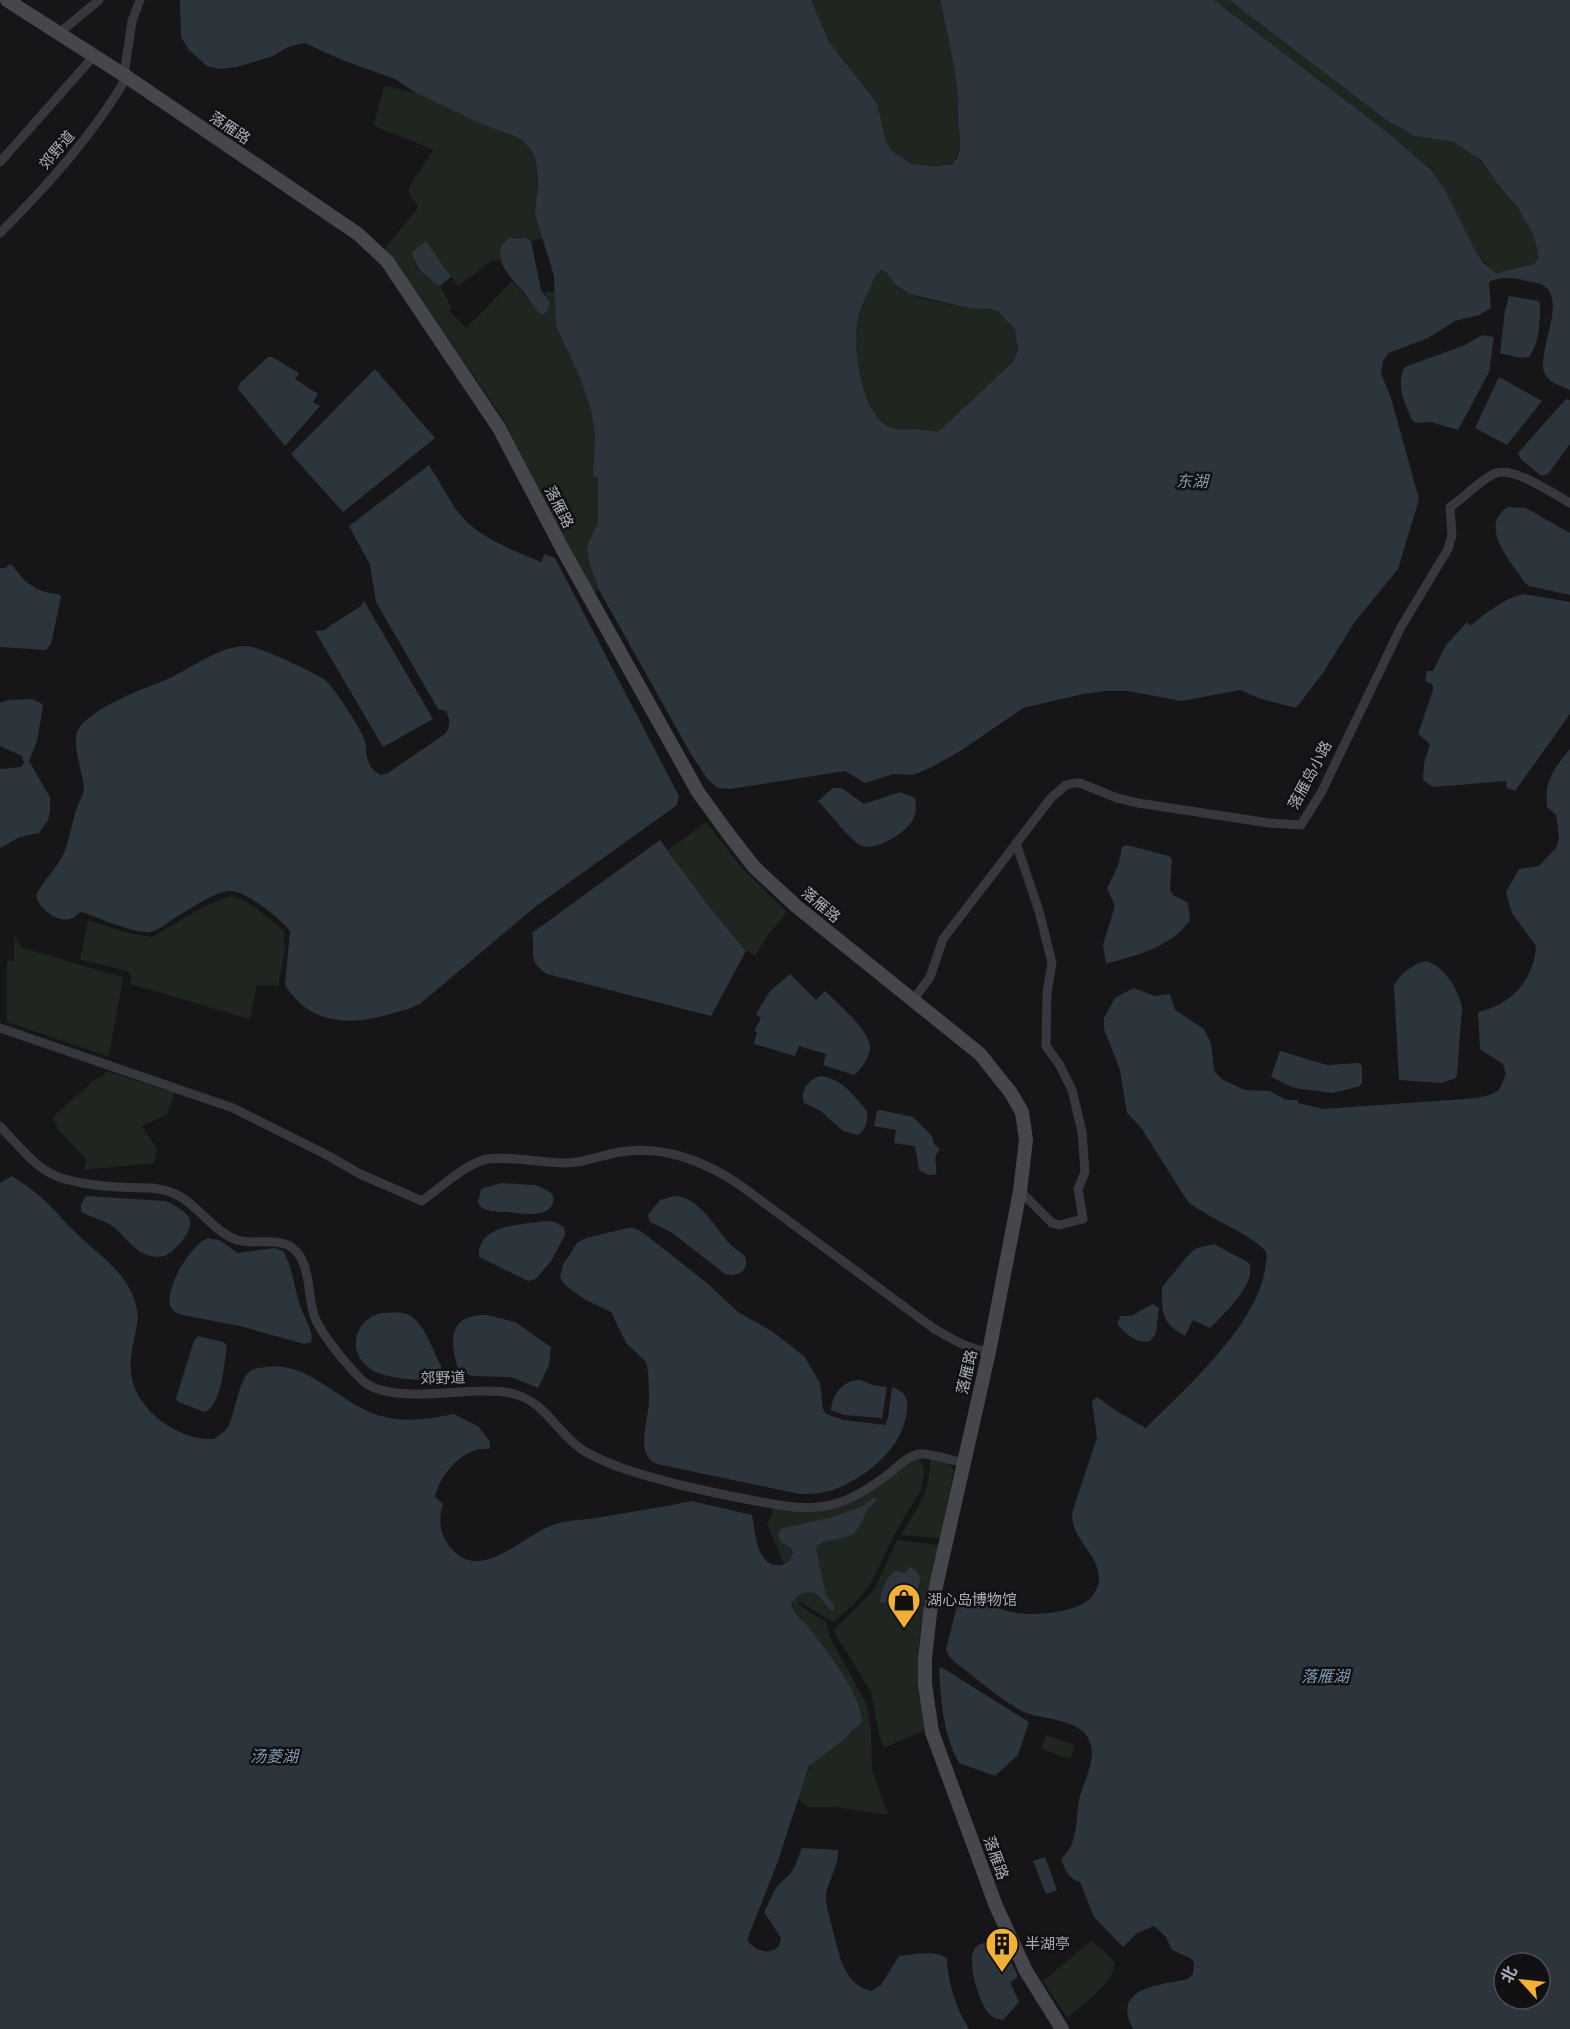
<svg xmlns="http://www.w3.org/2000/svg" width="1570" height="2029" viewBox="0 0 1570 2029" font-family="Barlow,'Noto Sans SC',sans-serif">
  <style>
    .green { fill: #1e261f; fill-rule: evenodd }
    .water { fill: #2c353c; fill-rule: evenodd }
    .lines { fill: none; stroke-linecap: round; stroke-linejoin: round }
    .street { stroke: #37383d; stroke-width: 9 }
    .secondary { stroke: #45474d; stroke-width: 14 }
    .labels { text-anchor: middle; stroke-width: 5; stroke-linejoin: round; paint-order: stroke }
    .street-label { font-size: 15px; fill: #a8adb8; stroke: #111113 }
    .poi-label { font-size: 15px; fill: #a8adb8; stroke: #111113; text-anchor: start }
    .water-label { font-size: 16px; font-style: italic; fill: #7f9bb3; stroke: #111113 }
  </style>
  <rect width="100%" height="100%" fill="#161618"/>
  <g class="green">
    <polygon points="811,0 940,0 954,62 959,100 957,115 960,146 955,161 944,166 911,164 891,150 886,141 877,103 829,42"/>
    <path d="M1214 0H1229L1389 122C1401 129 1413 136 1427 138 1440 141 1450 139 1463 146 1481 156 1487 171 1500 187 1512 202 1548 242 1537 263L1502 272H1494L1477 254 1445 190 1431 170 1387 132Z"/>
    <path d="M384 86 416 93 479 123 517 137 524 142 532 151 536 161 539 227 543 238 531 241C524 237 513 236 506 240L501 260H493L458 286 426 242 412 252 415 265 425 276 440 286 452 308 449 311 466 328 512 281 542 315 546 313C550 304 550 299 544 292L555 291 556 326 581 380 591 410 595 435 593 476 598 478V523L588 543 587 550 589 562 599 590 592 593 502 417 429 311 384 250 417 209 418 205 409 195V186L433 151 432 149 376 127 374 123Z"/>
    <path d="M881 270C893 274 896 289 909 294 923 299 953 305 969 308 978 309 988 306 996 310 1015 319 1023 345 1013 362L939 431C928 432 898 432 888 427 862 413 851 346 858 319 861 305 870 290 875 276Z"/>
    <polygon points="706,822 741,867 787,912 768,935 755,956 746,950 711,909 668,850"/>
    <path d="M230 896C249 899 269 919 284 931L285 949 278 986 257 985 250 1019 130 984 131 976 128 971 80 960 88 920 132 934 152 937 205 906Z"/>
    <polygon points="14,936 23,948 122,977 123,979 109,1054 107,1056 7,1022 7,961 14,961"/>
    <polygon points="106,1071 175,1093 167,1114 142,1126 157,1149 154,1163 84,1170 86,1159 57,1128 53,1117 93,1081 104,1075"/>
    <path d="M919 1458 923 1466 924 1475 921 1490 895 1533 871 1583 854 1604 833 1622 800 1602 797 1604 826 1622 830 1637 867 1705 871 1731 872 1769 888 1815 836 1807H808L798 1799 811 1763 853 1732 862 1718C860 1695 825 1650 810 1629 804 1621 793 1613 791 1603L799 1595C819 1587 819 1599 832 1611L833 1604 826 1595 816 1549 821 1543 853 1535 861 1524 867 1510 877 1500 833 1517 782 1528 778 1533 780 1542 791 1548 793 1553 791 1559 784 1564 767 1524 775 1507C791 1508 810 1512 826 1510 863 1504 887 1474 919 1458Z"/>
    <path d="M930 1458 950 1464 954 1470 940 1538 901 1535C919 1505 930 1494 930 1458Z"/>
    <path d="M897 1540 938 1545 939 1546C931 1578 922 1610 919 1642 918 1671 922 1700 925 1730L884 1748 879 1735 871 1692 834 1632 837 1627 874 1590ZM901 1571H907L921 1582 915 1596 905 1603 892 1601 883 1603 880 1596 883 1587Z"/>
    <polygon points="1046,1735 1075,1745 1070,1759 1041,1749"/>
    <path d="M1091 1941C1098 1947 1108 1953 1113 1961 1123 1976 1078 2009 1067 2018L1043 1981Z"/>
  </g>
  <g class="water">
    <path d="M180 0H811L829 42 877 103 886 141 891 150 911 164 937 166 952 164C965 153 958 135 958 120 957 112 959 104 958 96 955 64 947 32 940 0H1214L1387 132 1431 170 1445 190 1477 254 1483 262 1496 273 1534 264 1539 257 1534 236 1518 208 1499 186 1481 160 1453 142 1415 136 1389 122 1229 0H1570V390C1561 386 1547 382 1544 372 1537 351 1567 301 1544 286 1539 283 1532 282 1526 281 1514 278 1501 276 1489 282L1491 308 1479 315 1455 321 1428 338 1389 353 1383 361 1381 373 1391 398 1419 499 1398 569 1354 623 1323 673 1296 708 1258 698 1241 690 1181 701 1128 691H1105L1083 694 1023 708 962 750 932 767 913 775 893 774 865 783 845 771 730 789 718 788 708 780 691 754 599 590 589 562 587 550 588 543 598 523V478L593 476 595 435 591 410 581 380 556 326 554 276 535 214 538 186 536 161 532 151 524 142 517 137 479 123 416 93 395 79 342 60 305 43 288 47 273 56 237 67 220 69 207 66 189 50 181 37ZM881 270 886 272 896 285 909 294 968 308 991 309 998 311 1015 330 1018 349 1013 362 939 431C930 432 924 430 916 429 904 429 895 432 884 424 861 407 852 346 858 319 861 305 870 290 875 276Z"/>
    <path d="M509 238H525L531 241 541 290 549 301V308L544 315 539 313C534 307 530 301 525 294 513 280 486 256 509 238Z"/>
    <path d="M426 241 451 277 440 286C426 277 415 269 412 252Z"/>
    <path d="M1509 296 1539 301 1540 304C1540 322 1540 341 1529 357L1520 358 1500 353 1505 311Z"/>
    <path d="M1482 335 1494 337 1489 372 1458 430 1431 422 1416 423 1413 421C1405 406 1395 383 1405 367L1465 345Z"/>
    <polygon points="268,357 272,357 299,373 295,379 318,394 313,402 320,406 285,446 238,389 240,383"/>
    <polygon points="375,369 435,438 343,512 291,454"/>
    <polygon points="1499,377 1542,401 1507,445 1475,428"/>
    <polygon points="1566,399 1570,400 1570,444 1548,474 1541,476 1521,459 1518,453"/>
    <path d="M429 465C439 480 447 497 458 512 478 538 513 550 541 562L545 554 555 558 679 796 677 805 535 907 421 1003C412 1009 401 1011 390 1014 349 1026 310 1025 285 985L290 931C281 919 245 890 230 891 214 892 190 909 176 917 168 922 158 932 148 932 129 932 100 918 82 912 77 913 75 918 70 919 57 923 37 907 36 895 43 881 55 870 62 857 70 842 71 822 78 805 80 800 84 794 84 788 83 773 71 743 78 730 92 706 147 688 172 677 195 666 220 646 246 646 259 646 313 672 325 680 334 687 358 725 363 736 369 750 362 766 381 775L388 773 445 734C451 726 450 719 446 711L438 709 376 602 370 565 349 526Z"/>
    <path d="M1508 507 1526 508 1570 533V595L1529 586 1525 583C1512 563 1477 526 1508 507Z"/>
    <path d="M10 564C15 567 16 571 20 575 29 587 43 593 58 594L61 597 51 644 46 650 0 647V568H5Z"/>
    <path d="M1524 594 1570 602V714L1515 791 1507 788 1506 781 1433 787 1423 780 1424 764 1430 744 1418 734 1433 690V685L1425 681 1427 671H1433L1446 645 1467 622 1470 626C1486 613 1504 598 1524 594Z"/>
    <polygon points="364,601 433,719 383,747 315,631 325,630 331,625 361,606"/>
    <path d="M32 699 41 703 43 706 37 741 29 761 50 797V813L48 820 39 833 20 837 0 848V769L21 767 24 763 22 756 0 746V703C8 698 22 700 32 699Z"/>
    <path d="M1570 749V2029H1133C1110 1987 1161 1985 1188 1979L1193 1974 1194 1962 1190 1958 1172 1950 1166 1937 1154 1926 1137 1933 1123 1947 1094 1917 1080 1882C1068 1879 1065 1869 1061 1859 1079 1843 1075 1822 1079 1800 1083 1782 1095 1764 1091 1746 1086 1717 1040 1721 1020 1710 1001 1699 985 1686 968 1672 960 1666 948 1659 946 1649L958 1602 963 1597C977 1594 993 1607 1007 1611 1026 1617 1066 1614 1084 1603 1090 1600 1093 1595 1096 1590 1111 1560 1066 1540 1073 1510L1097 1438 1092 1401 1097 1397 1118 1412 1146 1428C1186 1388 1257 1325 1265 1269 1266 1262 1268 1257 1265 1250 1243 1230 1212 1220 1188 1202L1140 1126 1127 1113 1120 1070 1104 1029V1018L1115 998 1133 988 1155 996 1170 994 1175 1010 1204 1029 1211 1043 1214 1071 1223 1080 1245 1090 1270 1091 1286 1100H1298V1103L1323 1109 1478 1098 1492 1094 1499 1090 1506 1074 1503 1064 1480 1049 1478 1012C1510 1005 1534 981 1536 946L1512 913 1506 892 1519 869 1539 866 1556 848 1559 838 1556 815 1547 807C1544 780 1554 769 1570 749ZM1504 1963H1540V1999H1504Z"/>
    <path d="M833 788H842L864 804 900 792 915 798C916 807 917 813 912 821 905 833 874 853 860 845 848 838 830 813 818 801Z"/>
    <path d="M660 840 711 909 746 951 711 1016 547 974C526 960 536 952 532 933Z"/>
    <path d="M1127 845 1169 856 1172 859 1170 890 1173 895 1188 903 1190 920C1171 948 1136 955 1106 964L1103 945 1115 906 1107 888 1118 866 1122 847Z"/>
    <path d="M1425 961C1444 965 1460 991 1462 1009L1457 1075 1456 1078 1441 1083 1399 1080 1394 985C1400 974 1413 964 1425 961Z"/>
    <path d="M790 974 816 1000 825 991C838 1004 868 1029 870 1046 871 1055 861 1070 854 1075L823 1065 826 1054 799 1046 795 1056 754 1044 757 1032 754 1031 761 1018 756 1014 770 991Z"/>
    <polygon points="1280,1051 1327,1065 1359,1063 1362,1066 1362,1083 1360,1086 1333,1093 1294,1088 1271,1077"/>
    <path d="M821 1076C843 1079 854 1096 867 1111 868 1121 866 1130 858 1135L843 1131 821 1111 804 1103C800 1091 808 1079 821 1076Z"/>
    <path d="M880 1110 913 1117 932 1136 934 1144 940 1149C930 1160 940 1166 935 1175H928L919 1170 915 1146 894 1143 896 1130 874 1126 877 1111Z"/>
    <path d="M12 1176C22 1183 33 1190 42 1198 54 1208 63 1221 74 1231 101 1258 134 1275 138 1317 136 1334 129 1355 131 1372 134 1409 178 1441 214 1439L225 1431 229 1425C234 1413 240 1380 248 1373 252 1369 259 1368 265 1367 310 1360 340 1405 381 1416 406 1423 429 1419 454 1414L478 1426 490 1442V1448C485 1450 481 1448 476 1450 456 1456 439 1478 435 1497L443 1504C439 1517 439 1531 447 1543 478 1588 520 1536 555 1524 568 1520 583 1520 596 1518 621 1514 647 1509 673 1505L691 1501 752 1515C755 1529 756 1568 780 1565 787 1564 791 1560 793 1553L791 1548 780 1542 778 1533 782 1528 833 1517 862 1506 873 1498H876V1501L867 1510 861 1524 853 1535 821 1543 816 1549 826 1595 834 1605V1610H830C819 1597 817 1588 799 1595L791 1603C793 1614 804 1621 810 1629 826 1650 863 1697 862 1722L841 1742 809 1766 778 1861 747 1940C755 1953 779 1958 781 1938L764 1912 777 1886 789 1875 794 1868 802 1848 838 1850C839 1867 829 1878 826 1894 825 1905 830 1917 832 1927 838 1950 843 1985 871 1991L881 1985 899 1956C912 1955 937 1949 947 1959 948 1984 956 2008 969 2029H0V1183Z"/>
    <path d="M501 1183 535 1185 547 1190 553 1195C557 1220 522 1214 508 1212 500 1212 491 1212 484 1209 480 1206 480 1206 478 1202L481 1189Z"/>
    <path d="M86 1196 165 1201C173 1204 187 1211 190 1220 193 1231 174 1253 164 1256 161 1257 154 1257 151 1256 133 1252 125 1235 111 1225 105 1221 89 1216 81 1212V1204Z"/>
    <path d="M674 1196C700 1197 714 1227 730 1244 735 1249 740 1252 745 1256 750 1270 738 1278 725 1274L671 1232 650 1222 648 1215 660 1200Z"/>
    <path d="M545 1221 555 1222 564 1227 565 1235 551 1261 536 1279 528 1281 479 1257C477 1224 521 1225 545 1221Z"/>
    <path d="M628 1228H634L642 1232 707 1283 738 1312 773 1332 804 1356 820 1383 823 1409 826 1414 844 1420 885 1425 888 1418 892 1387C904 1391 909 1398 907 1411 903 1447 869 1475 838 1488 826 1493 813 1494 800 1494L657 1464C633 1454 650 1418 649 1399 649 1388 649 1372 646 1362L626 1343 611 1312 584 1299 566 1286 560 1278 563 1265 577 1243 586 1238Z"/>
    <path d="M208 1238 219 1240 238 1253 275 1248 283 1251C295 1271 294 1295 304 1315 307 1323 314 1333 311 1342L304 1344 240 1326 182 1315C177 1313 173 1312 171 1307 163 1290 191 1244 208 1238Z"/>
    <path d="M1214 1244 1249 1263C1258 1283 1223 1315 1210 1328L1193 1320 1185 1336C1161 1323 1162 1313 1162 1287L1191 1252 1197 1248Z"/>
    <path d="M1153 1304 1159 1308 1156 1333 1150 1341C1136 1344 1127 1335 1118 1325V1321L1121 1316H1131Z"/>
    <path d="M381 1313C389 1313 400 1311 409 1315 423 1321 434 1353 441 1366V1373L437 1379C424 1382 384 1378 372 1370 347 1354 352 1321 381 1313Z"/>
    <path d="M487 1315 515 1322 551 1347 549 1365 538 1388 511 1377 471 1376 458 1369C449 1339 449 1314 487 1315Z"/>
    <path d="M198 1336 223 1342 227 1346C224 1363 222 1404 205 1412L178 1402 176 1398 194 1341Z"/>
    <path d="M860 1380 873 1385 887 1387 882 1418 844 1415 831 1410C833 1394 842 1380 860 1380Z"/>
    <path d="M911 1567 915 1570 921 1579 917 1592 909 1601 883 1603 880 1602C880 1590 886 1578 895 1571L905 1572Z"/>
    <path d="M941 1667 1029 1722 1018 1755 995 1776 959 1763C943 1734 941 1702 939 1669Z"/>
    <polygon points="1045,1857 1057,1890 1046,1894 1033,1861"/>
    <path d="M994 1941 1002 1944 1017 1974V1978L1010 1982 1019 2002 1003 2020C996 2019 991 2017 987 2011 979 2000 965 1959 976 1947 980 1943 988 1942 994 1941Z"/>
  </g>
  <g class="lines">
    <g class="street">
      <polyline points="58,34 99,0"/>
      <polyline points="124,75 132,21 140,0"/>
      <polyline points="0,162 93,57"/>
      <path d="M0 233C48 185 92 136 127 77"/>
      <polyline points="1016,843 1039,911 1052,963 1047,993 1046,1046 1059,1064 1072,1090 1082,1132 1085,1172 1078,1189 1083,1219 1059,1225 1052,1223 1020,1191"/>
      <path d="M913 1000 930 977 943 939 1051 798 1066 785 1074 783H1080L1117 798 1138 803 1269 823 1301 825 1321 793 1401 627 1448 549 1452 535 1450 507C1464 498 1482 478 1496 473 1515 467 1554 494 1570 503"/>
      <path d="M0 1028 233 1108 325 1154 360 1174 422 1201C441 1187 461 1168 483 1160 499 1155 546 1163 566 1163 584 1163 602 1155 620 1152 662 1145 705 1161 740 1185L933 1328C952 1339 968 1349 989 1352"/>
      <path d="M0 1126C14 1141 32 1163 50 1173 65 1182 99 1186 117 1187 135 1188 156 1186 173 1193 197 1203 212 1231 237 1240 253 1245 272 1238 288 1245 313 1258 306 1296 315 1318 322 1335 349 1368 363 1381 395 1408 476 1383 514 1394 546 1402 558 1435 584 1451 614 1468 647 1476 680 1485 715 1493 750 1501 786 1506 830 1513 857 1498 890 1473 898 1466 908 1456 919 1454 932 1453 950 1460 964 1463"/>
    </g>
    <polyline class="secondary" points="7,0 127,77 358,234 387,261 499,428 563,550 698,792 727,832 754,867 796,906 980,1054 1011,1093 1022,1112 1026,1140 1020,1191 989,1352 930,1613 925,1659 925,1684 932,1732 996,1906 1026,1971 1062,2029"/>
  </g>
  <defs>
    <symbol id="shop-pin" viewBox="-11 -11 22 30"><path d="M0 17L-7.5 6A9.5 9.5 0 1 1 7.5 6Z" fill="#f2b134" stroke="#111113"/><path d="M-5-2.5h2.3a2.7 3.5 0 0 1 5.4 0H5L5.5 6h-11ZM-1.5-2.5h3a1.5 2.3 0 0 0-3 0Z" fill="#111"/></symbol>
    <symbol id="building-pin" viewBox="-11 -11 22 30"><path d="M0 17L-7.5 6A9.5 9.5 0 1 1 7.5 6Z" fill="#f2b134" stroke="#111113"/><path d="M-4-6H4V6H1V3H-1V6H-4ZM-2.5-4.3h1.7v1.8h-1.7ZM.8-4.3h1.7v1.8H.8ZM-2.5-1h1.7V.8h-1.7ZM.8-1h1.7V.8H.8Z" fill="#111"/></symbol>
  </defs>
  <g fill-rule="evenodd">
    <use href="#shop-pin" x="885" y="1581" width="38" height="52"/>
    <use href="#building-pin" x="983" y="1925" width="38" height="52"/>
  </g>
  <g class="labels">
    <g class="street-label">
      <text transform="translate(230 128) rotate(34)" y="5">落雁路</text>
      <text transform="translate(57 150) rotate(-50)" y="5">郊野道</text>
      <text transform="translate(559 507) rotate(63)" y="5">落雁路</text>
      <text transform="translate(1310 775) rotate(-62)" y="5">落雁岛小路</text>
      <text transform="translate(821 905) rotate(40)" y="5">落雁路</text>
      <text transform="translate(967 1372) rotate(-77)" y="5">落雁路</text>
      <text transform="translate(443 1378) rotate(-1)" y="5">郊野道</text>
      <text transform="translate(996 1858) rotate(70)" y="5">落雁路</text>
    </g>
    <g class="poi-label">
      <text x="927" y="1605">湖心岛博物馆</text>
      <text x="1025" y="1949">半湖亭</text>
    </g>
    <g class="water-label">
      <text x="1192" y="487">东湖</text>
      <text x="1325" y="1682">落雁湖</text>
      <text x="274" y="1762">汤菱湖</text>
    </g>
  </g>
  <g transform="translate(1522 1981) rotate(297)"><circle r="28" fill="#111113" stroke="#4d4f55" stroke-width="1.5"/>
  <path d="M0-4.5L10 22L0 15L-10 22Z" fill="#f2b134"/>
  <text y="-9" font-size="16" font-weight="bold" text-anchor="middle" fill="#a8adb8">北</text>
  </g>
</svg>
